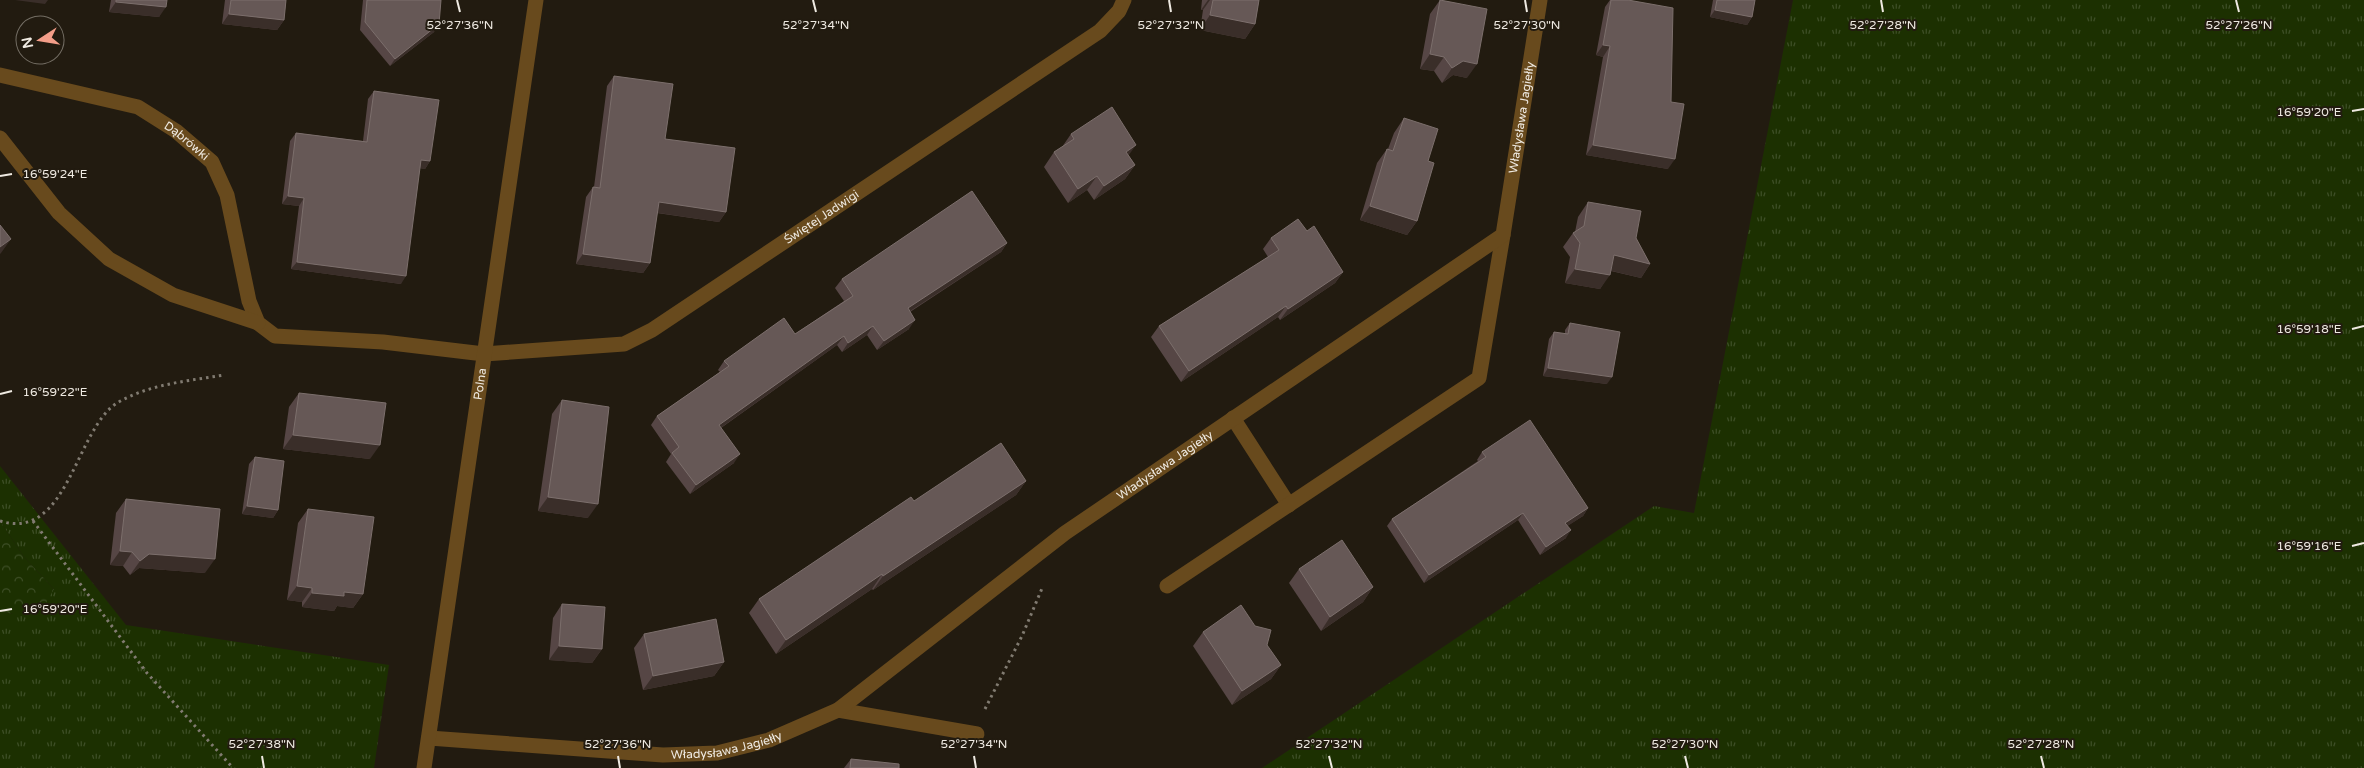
<svg xmlns="http://www.w3.org/2000/svg" width="2364" height="768" viewBox="0 0 2364 768" font-family="'Varela Round',sans-serif">
  <style>
    .grass { fill: url(#grass-tufts) }
    .forest { fill: url(#forest-crowns) }
    .lines { fill: none; stroke-linecap: round; stroke-linejoin: round }
    .path { stroke: #817b71; stroke-width: 3; stroke-dasharray: 2.5 4; stroke-linecap: butt }
    .minor { stroke: #684a1d; stroke-width: 15 }
    .wall { fill: #564645 }
    .shaded-wall { fill: #3a2e29 }
    .building { fill: #665856; stroke: #7c6f6c }
    .ticks { fill: none; stroke: #efeae2; stroke-width: 2 }
    .labels { text-anchor: middle; stroke-width: 4; stroke-linejoin: round; paint-order: stroke }
    .street-label { font-size: 12px; fill: #efeae2; stroke: #221b10 }
    .ticks-label { font-size: 12px; text-anchor: middle; fill: #efeae2; stroke: #221b10; stroke-width: 4; stroke-linejoin: round; paint-order: stroke }
  </style>
  <defs>
    <pattern id="grass-tufts" width="24" height="20" patternUnits="userSpaceOnUse" patternTransform="scale(1.25)"><rect width="24" height="20" fill="#1c3001"/><path d="M3 7l-1-3M5 7V3M7 7l1-3M15 17l-1-3M17 17v-4M19 17l1-3" fill="none" stroke="#3d4e26"/></pattern>
    <pattern id="forest-crowns" width="20" height="18" patternUnits="userSpaceOnUse" patternTransform="scale(1.25)"><rect width="20" height="18" fill="#1c3001"/><path d="M2 6a3 3 0 1 1 6 0M12 15a3 3 0 1 1 6 0" fill="none" stroke="#3d4e26"/></pattern>
  </defs>
  <rect width="100%" height="100%" fill="#221b10"/>
  <g class="grass">
    <polygon points="1793,0 2364,0 2364,768 1262,768 1654,506 1694,513"/>
    <polygon points="0,466 126,625 389,665 374,768 0,768 0,611 13,614 54,589 24,557 0,521"/>
  </g>
  <polygon class="forest" points="0,521 24,557 54,589 42,610 13,614 0,611"/>
  <g class="lines">
    <g class="path">
      <path d="M0 521C68 542 75 430 117 403 149 384 188 381 224 375"/>
      <polyline points="33,521 147,673 233,768"/>
      <polyline points="985,709 1022,636 1043,586"/>
    </g>
    <g class="minor">
      <path id="s1" d="M0 75 138 107 176 131 212 162 227 195 249 301 258 323 275 336 383 342 484 354 624 344 652 330 1100 31 1119 11 1124 0"/>
      <polyline points="0,138 59,213 109,259 173,295 258,323"/>
      <polyline points="1233,418 1289,505"/>
      <polyline points="1167,586 1479,378 1503,235"/>
      <polyline points="838,710 977,734"/>
      <path id="s2" d="M429 738 663 755 717 753 769 740 838 710 1065 533 1503 235 1540 0"/>
      <path id="s3" d="M424 768 536 0"/>
    </g>
  </g>
  <g class="wall">
    <polygon points="111,0 167,0 159,17 109,12"/>
    <polygon points="225,0 286,0 284,20 277,30 222,24"/>
    <polygon points="363,0 441,0 434,32 390,66 360,30"/>
    <polygon points="1202,0 1259,0 1255,24 1245,39 1200,30 1203,10 1201,10"/>
    <polygon points="1440,0 1467,78 1453,75 1442,83 1434,71 1420,69 1430,14"/>
    <polygon points="1610,0 1628,0 1668,169 1586,155 1603,57 1596,55 1605,7"/>
    <polygon points="1713,0 1755,0 1752,17 1747,25 1710,17"/>
    <polygon points="614,76 726,212 719,222 657,213 650,263 643,273 576,264 586,197 593,187 594,187 607,86"/>
    <polygon points="374,91 430,161 425,169 420,168 401,284 291,269 299,206 282,204 290,141 296,133 363,141 368,99"/>
    <polygon points="1404,118 1428,161 1417,221 1407,235 1360,220 1377,163 1387,149 1388,149 1394,133"/>
    <polygon points="1071,134 1129,156 1135,165 1125,179 1094,200 1087,190 1068,203 1044,167 1054,152 1062,147"/>
    <polygon points="1588,202 1636,238 1650,264 1641,278 1611,271 1600,289 1565,283 1570,257 1563,247 1573,233 1575,232 1578,217"/>
    <polygon points="1307,231 1343,272 1335,283 1280,320 1278,317 1181,382 1151,337 1159,326 1268,257 1263,249 1271,238"/>
    <polygon points="1007,243 1001,252 910,312 909,329 877,350 867,335 842,352 837,345 721,428 734,463 690,494 666,462 671,454 651,425 657,416 720,372 718,370 724,361 795,334 844,301 835,288 842,279"/>
    <polygon points="1570,323 1607,384 1543,376 1549,339 1554,332 1565,334 1565,330"/>
    <polygon points="299,393 370,459 283,449 289,407"/>
    <polygon points="562,400 588,518 538,511 552,414"/>
    <polygon points="1482,452 1588,508 1583,516 1567,526 1566,538 1540,555 1518,520 1424,583 1387,526 1392,519 1478,461 1477,460"/>
    <polygon points="255,457 278,510 273,518 242,514 249,464"/>
    <polygon points="1026,481 1016,495 873,590 872,589 776,654 749,613 759,599 914,501"/>
    <polygon points="126,499 205,573 139,568 130,575 123,566 110,565 116,513"/>
    <polygon points="308,509 363,594 353,608 337,606 334,611 302,607 302,602 287,600 298,523"/>
    <polygon points="1299,569 1373,587 1363,602 1321,631 1289,583"/>
    <polygon points="562,604 602,649 592,663 549,660 553,618"/>
    <polygon points="1203,632 1281,665 1271,679 1232,705 1193,646"/>
    <polygon points="644,634 724,662 714,676 643,690 634,648"/>
    <polygon points="851,759 899,768 844,768"/>
  </g>
  <g class="shaded-wall">
    <polygon points="15,0 48,0 45,4"/>
    <polygon points="1208,0 1210,0 1203,10 1201,10"/>
    <polygon points="116,2 166,7 159,17 109,12"/>
    <polygon points="1715,10 1752,17 1747,25 1710,17"/>
    <polygon points="229,14 284,20 277,30 222,24"/>
    <polygon points="1210,15 1255,24 1245,39 1200,30"/>
    <polygon points="439,24 434,32 390,66 395,59"/>
    <polygon points="1603,45 1610,46 1603,57 1596,55"/>
    <polygon points="1430,54 1444,57 1434,71 1420,69"/>
    <polygon points="1463,61 1477,64 1467,78 1453,75 1442,83 1452,68"/>
    <polygon points="1136,145 1126,159 1126,152"/>
    <polygon points="1593,145 1675,159 1668,169 1586,155"/>
    <polygon points="421,160 430,161 425,169 415,168"/>
    <polygon points="1135,165 1125,179 1094,200 1104,186"/>
    <polygon points="1097,176 1087,190 1068,203 1078,189"/>
    <polygon points="288,196 304,198 299,206 282,204"/>
    <polygon points="659,202 726,212 719,222 652,212"/>
    <polygon points="1370,206 1417,221 1407,235 1360,220"/>
    <polygon points="11,239 1,253 0,254 0,247"/>
    <polygon points="1007,243 1001,252 901,317 908,308"/>
    <polygon points="583,254 650,263 643,273 576,264"/>
    <polygon points="1614,255 1650,264 1641,278 1604,269"/>
    <polygon points="297,262 406,276 401,284 291,269"/>
    <polygon points="1575,269 1610,275 1600,289 1565,283"/>
    <polygon points="1343,272 1335,283 1280,320 1288,309"/>
    <polygon points="1286,306 1278,317 1181,382 1189,371"/>
    <polygon points="915,320 909,329 877,350 884,341"/>
    <polygon points="873,326 867,335 842,352 848,343"/>
    <polygon points="844,336 837,345 712,434 719,425"/>
    <polygon points="1548,368 1612,377 1607,384 1543,376"/>
    <polygon points="293,435 380,445 370,459 283,449"/>
    <polygon points="740,454 734,463 690,494 696,485"/>
    <polygon points="1026,481 1016,495 873,590 883,576"/>
    <polygon points="548,497 598,504 588,518 538,511"/>
    <polygon points="247,506 278,510 273,518 242,514"/>
    <polygon points="1588,508 1583,516 1560,531 1565,523"/>
    <polygon points="1523,513 1518,520 1424,583 1429,575"/>
    <polygon points="1571,530 1566,538 1540,555 1546,547"/>
    <polygon points="120,551 132,552 123,566 110,565"/>
    <polygon points="149,554 215,559 205,573 139,568 130,575 140,561"/>
    <polygon points="882,574 872,589 776,654 786,640"/>
    <polygon points="297,586 312,588 302,602 287,600"/>
    <polygon points="1373,587 1363,602 1321,631 1330,617"/>
    <polygon points="344,592 363,594 353,608 337,606 334,611 302,607 312,593"/>
    <polygon points="559,646 602,649 592,663 549,660"/>
    <polygon points="724,662 714,676 643,690 653,676"/>
    <polygon points="1281,665 1271,679 1232,705 1242,691"/>
  </g>
  <g class="building">
    <polygon points="116,0 167,0 166,7 116,2"/>
    <polygon points="231,0 286,0 284,20 229,14"/>
    <polygon points="367,0 441,0 439,24 395,59 365,22"/>
    <polygon points="1213,0 1259,0 1255,24 1210,15"/>
    <polygon points="1440,0 1487,9 1477,64 1463,61 1452,68 1444,57 1430,54"/>
    <polygon points="1611,0 1628,0 1673,8 1671,102 1684,104 1675,159 1593,145 1610,46 1603,45"/>
    <polygon points="1717,0 1755,0 1752,17 1715,10"/>
    <polygon points="614,76 673,84 665,139 735,148 726,212 659,202 650,263 583,254 593,187 600,188"/>
    <polygon points="374,91 439,100 430,161 421,160 406,276 297,262 304,198 288,196 296,133 367,142"/>
    <polygon points="1112,107 1136,145 1126,152 1135,165 1104,186 1097,176 1078,189 1054,152 1074,139 1071,134"/>
    <polygon points="1404,118 1438,129 1428,161 1434,163 1417,221 1370,206 1387,149 1393,151"/>
    <polygon points="972,191 1007,243 908,308 915,320 884,341 873,326 848,343 844,336 719,425 740,454 696,485 672,453 679,447 657,416 729,366 724,361 784,318 795,334 853,296 842,279"/>
    <polygon points="1588,202 1641,211 1636,238 1650,264 1614,255 1610,275 1575,269 1580,243 1573,233 1584,226"/>
    <polygon points="1298,219 1307,231 1314,226 1343,272 1288,309 1286,306 1189,371 1159,326 1279,250 1271,238"/>
    <polygon points="0,225 11,239 0,247"/>
    <polygon points="1570,323 1620,332 1612,377 1548,368 1554,332 1568,334"/>
    <polygon points="299,393 386,403 380,445 293,435"/>
    <polygon points="562,400 609,407 598,504 548,497"/>
    <polygon points="1530,420 1588,508 1565,523 1571,530 1546,547 1523,513 1429,575 1392,519 1486,457 1482,452"/>
    <polygon points="1001,443 1026,481 883,576 882,574 786,640 759,599 911,497 914,501"/>
    <polygon points="255,457 284,461 278,510 247,506"/>
    <polygon points="126,499 220,509 215,559 149,554 140,561 132,552 120,551"/>
    <polygon points="308,509 374,517 363,594 344,592 344,596 312,593 312,588 297,586"/>
    <polygon points="1342,540 1373,587 1330,617 1299,569"/>
    <polygon points="562,604 605,607 602,649 559,646"/>
    <polygon points="1241,605 1255,626 1271,630 1267,645 1281,665 1242,691 1203,632"/>
    <polygon points="716,619 724,662 653,676 644,634"/>
    <polygon points="851,759 899,764 899,768 850,768"/>
  </g>
  <path class="ticks" d="M457 0 460 12M813 0 816 12M1169 0 1171 12M1525 0 1527 12M1881 0 1883 12M2236 0 2239 12M2352 111 2364 109M0 176 12 174M2352 329 2364 326M0 394 12 391M2352 546 2364 543M0 611 12 609M262 756 264 768M618 756 620 768M974 756 976 768M1329 756 1332 768M1685 756 1688 768M2041 756 2044 768"/>
  <g class="labels">
    <g class="street-label">
      <text dy="4" stroke="none"><textPath href="#s2" startOffset="1354">Władysława Jagiełły</textPath></text>
      <text dy="4" stroke="none"><textPath href="#s1" startOffset="201">Dąbrówki</textPath></text>
      <text dy="4" stroke="none"><textPath href="#s1" startOffset="1009">Świętej Jadwigi</textPath></text>
      <text dy="4" stroke="none"><textPath href="#s3" startOffset="388">Polna</textPath></text>
      <text dy="4" stroke="none"><textPath href="#s2" startOffset="826">Władysława Jagiełły</textPath></text>
      <text dy="4" stroke="none"><textPath href="#s2" startOffset="299">Władysława Jagiełły</textPath></text>
    </g>
  </g>
  <g class="ticks-label">
    <text x="460" y="29">52°27'36"N</text>
    <text x="816" y="29">52°27'34"N</text>
    <text x="1171" y="29">52°27'32"N</text>
    <text x="1527" y="29">52°27'30"N</text>
    <text x="1883" y="29">52°27'28"N</text>
    <text x="2239" y="29">52°27'26"N</text>
    <text x="2309" y="116">16°59'20"E</text>
    <text x="55" y="178">16°59'24"E</text>
    <text x="2309" y="333">16°59'18"E</text>
    <text x="55" y="396">16°59'22"E</text>
    <text x="2309" y="550">16°59'16"E</text>
    <text x="55" y="613">16°59'20"E</text>
    <text x="262" y="748">52°27'38"N</text>
    <text x="618" y="748">52°27'36"N</text>
    <text x="974" y="748">52°27'34"N</text>
    <text x="1329" y="748">52°27'32"N</text>
    <text x="1685" y="748">52°27'30"N</text>
    <text x="2041" y="748">52°27'28"N</text>
  </g>
  <g transform="translate(40 40) rotate(258)"><circle r="24" fill="#221b10" stroke="#746e64"/>
  <path d="M0-4L9 19L0 12L-9 19Z" fill="#f49e89"/>
  <text y="-8" font-size="14" font-weight="bold" text-anchor="middle" fill="#efeae2">N</text>
  </g>
</svg>
